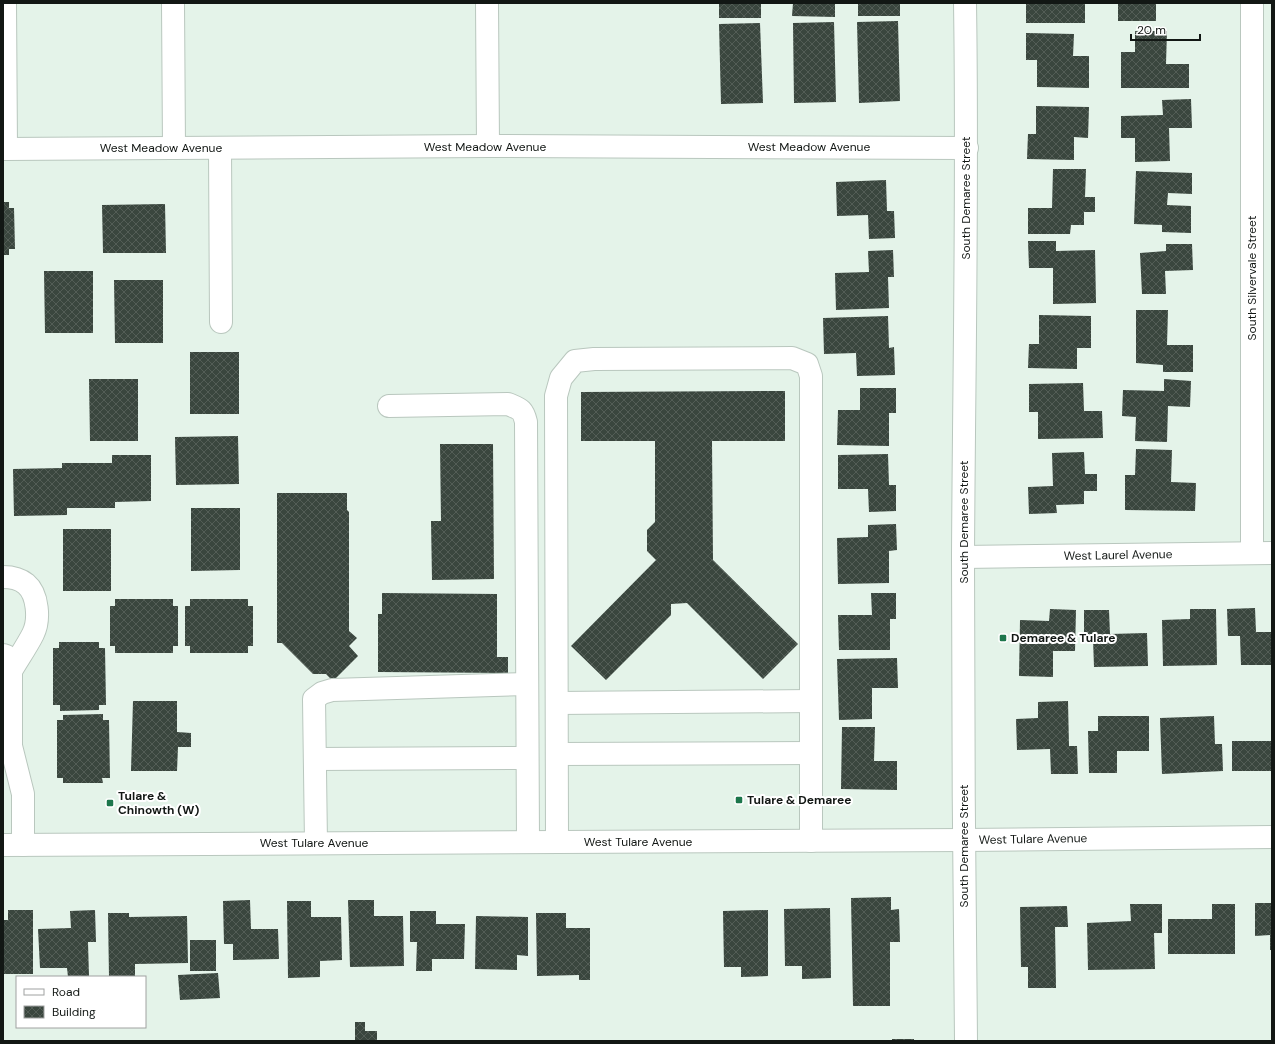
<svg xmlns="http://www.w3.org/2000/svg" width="1275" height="1044" viewBox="0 0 1275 1044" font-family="'DM Sans',sans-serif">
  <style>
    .building { fill: url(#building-cross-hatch) }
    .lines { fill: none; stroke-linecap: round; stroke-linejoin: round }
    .minor-casing { stroke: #b9c7be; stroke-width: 24 }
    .major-casing { stroke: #b9c7be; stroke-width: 24 }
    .minor { stroke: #fff; stroke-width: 22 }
    .major { stroke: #fff; stroke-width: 22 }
    .poi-dot { fill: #1c764b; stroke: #fff; stroke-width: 1.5 }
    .labels { text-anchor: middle; stroke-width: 4; stroke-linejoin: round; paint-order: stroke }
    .street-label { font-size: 12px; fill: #121714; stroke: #fff }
    .poi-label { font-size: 12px; font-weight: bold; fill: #121714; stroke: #fff; text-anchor: start }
  </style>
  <defs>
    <pattern id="building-cross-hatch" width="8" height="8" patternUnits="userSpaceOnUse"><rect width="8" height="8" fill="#3a463e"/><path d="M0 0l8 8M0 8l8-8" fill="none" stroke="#535d56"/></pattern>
  </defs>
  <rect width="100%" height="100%" fill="#e4f3e9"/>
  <g class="building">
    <rect x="719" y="3" width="42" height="15"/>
    <polygon points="793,3 835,3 835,17 792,16"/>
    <rect x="858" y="3" width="42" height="13"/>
    <rect x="1026" y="3" width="59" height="20"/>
    <rect x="1118" y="3" width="38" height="18"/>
    <polygon points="898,21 900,101 859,103 857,22"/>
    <polygon points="834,22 836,102 794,103 793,23"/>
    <polygon points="760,23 763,103 721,104 719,24"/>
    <polygon points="1135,31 1167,31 1166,64 1189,64 1189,88 1121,88 1121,52 1135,52"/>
    <polygon points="1026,33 1074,34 1073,56 1089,56 1089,88 1037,87 1037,60 1026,60"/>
    <polygon points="1191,99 1192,128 1169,128 1170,161 1135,162 1135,138 1121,138 1121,116 1163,115 1162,100"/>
    <polygon points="1036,106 1089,107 1088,138 1074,137 1074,160 1027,159 1028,134 1036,134"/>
    <polygon points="1053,169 1086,169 1085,197 1095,197 1095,212 1084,212 1084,225 1071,225 1070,234 1028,234 1028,208 1052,208"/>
    <polygon points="1136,171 1192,173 1192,194 1168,193 1167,205 1191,206 1191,233 1162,232 1162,225 1134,224"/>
    <polygon points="886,180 887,211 894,211 895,238 869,239 868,215 837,216 836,182"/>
    <polygon points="3,202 9,202 9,208 14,208 15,249 9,249 9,255 3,255"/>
    <polygon points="165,204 166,253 103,253 102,205"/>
    <polygon points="1028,241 1056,241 1056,251 1095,250 1096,303 1053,304 1053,268 1029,268"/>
    <polygon points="1166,244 1192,244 1193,270 1165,271 1166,294 1142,294 1140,253 1166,251"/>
    <polygon points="893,250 894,277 888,277 889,308 836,310 835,273 869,272 868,251"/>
    <polygon points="44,271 93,271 93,333 45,333"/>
    <polygon points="114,280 163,280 163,343 115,343"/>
    <polygon points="1136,310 1168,310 1167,345 1193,345 1193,372 1163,372 1163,365 1136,363"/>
    <polygon points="1039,315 1091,316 1091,348 1077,348 1077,369 1028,368 1029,344 1039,344"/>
    <polygon points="888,316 889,348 894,347 895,375 857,376 856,353 824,354 823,318"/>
    <rect x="190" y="352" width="49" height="62"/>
    <polygon points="89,379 138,379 138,441 90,441"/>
    <polygon points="1164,379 1191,381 1190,407 1168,406 1167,442 1135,441 1136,417 1122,416 1123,390 1164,391"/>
    <polygon points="1083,383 1084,411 1102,411 1103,438 1038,439 1038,412 1029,412 1029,384"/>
    <polygon points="860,388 896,388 896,413 889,413 889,446 837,445 838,410 860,410"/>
    <polygon points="785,391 785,441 712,441 713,560 798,644 763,679 687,603 671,604 671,615 606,680 571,646 656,560 647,551 647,530 655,522 655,441 581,441 581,392"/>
    <polygon points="238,436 239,484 176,485 175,437"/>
    <polygon points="440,444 493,444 494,579 432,580 431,521 441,521"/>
    <polygon points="1136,449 1172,450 1171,482 1196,483 1195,511 1125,510 1125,475 1135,475"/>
    <polygon points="1084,452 1085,474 1097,474 1097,491 1084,491 1084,504 1056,505 1057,513 1029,514 1028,487 1053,486 1052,453"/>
    <polygon points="888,454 889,485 896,485 896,511 869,512 868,489 838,489 838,455"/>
    <polygon points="112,455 151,455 151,501 115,502 115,508 67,508 67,515 14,516 13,469 62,468 62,463 112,463"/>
    <polygon points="277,493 347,493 347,510 349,512 349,631 357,638 349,646 358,656 333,681 326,674 313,674 282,643 277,643"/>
    <polygon points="191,508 240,508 240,570 191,571"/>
    <polygon points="896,524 897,550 889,551 889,583 838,584 837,538 868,537 868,525"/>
    <rect x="63" y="529" width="48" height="62"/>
    <polygon points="382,593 497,594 497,657 508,657 508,673 378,672 378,614 382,614"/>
    <polygon points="871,593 896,593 896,619 890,619 890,650 839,650 838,615 872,615"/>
    <polygon points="115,599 173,599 173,606 178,606 178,646 173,646 173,653 115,653 115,646 110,646 110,606 115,606"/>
    <polygon points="190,599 248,599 248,606 253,606 253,646 248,646 248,653 190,653 190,646 185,646 185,606 190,606"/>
    <polygon points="1255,608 1256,632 1272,632 1272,665 1241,665 1240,636 1228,636 1227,609"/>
    <polygon points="1050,609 1076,610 1075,651 1053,651 1053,677 1019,676 1020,620 1049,621"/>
    <polygon points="1190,609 1216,609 1217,665 1163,666 1162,620 1190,619"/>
    <polygon points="1084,610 1109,610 1110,634 1147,633 1148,666 1094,667 1093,639 1084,639"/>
    <polygon points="59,642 99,642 99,648 105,648 106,705 99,705 99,710 60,711 60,705 53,705 53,648 59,648"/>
    <polygon points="897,658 898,688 872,688 872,719 839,720 837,659"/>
    <polygon points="133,701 177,701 177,732 191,733 191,747 178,747 177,771 131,771"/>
    <polygon points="1068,701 1069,746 1077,746 1078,774 1051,774 1050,749 1017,750 1016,719 1038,718 1038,702"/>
    <polygon points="103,714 103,720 109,720 110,778 102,778 103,783 63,783 63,778 57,778 57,720 63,720 63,715"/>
    <polygon points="1098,716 1149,716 1149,751 1117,751 1117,773 1089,773 1088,731 1098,731"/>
    <polygon points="1214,716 1215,744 1222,744 1223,771 1162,774 1160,718"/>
    <polygon points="842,727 875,727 874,761 897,761 897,790 841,789"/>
    <rect x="1232" y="741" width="40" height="30"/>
    <polygon points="891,897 891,910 899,909 900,942 890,942 890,1006 853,1006 851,898"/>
    <polygon points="250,900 251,929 278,929 279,959 233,960 233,944 224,944 223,901"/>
    <polygon points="348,900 374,900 374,916 403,916 404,966 350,967"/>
    <polygon points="287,901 311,901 311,917 341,917 342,960 320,961 320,977 288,978"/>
    <polygon points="1255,903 1272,903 1272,950 1270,950 1270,935 1255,936"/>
    <polygon points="1130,904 1162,904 1162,933 1154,933 1155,969 1088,970 1087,923 1131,921"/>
    <polygon points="1212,904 1235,904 1235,954 1168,954 1168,919 1212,919"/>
    <polygon points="1067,906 1068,927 1055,927 1056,988 1028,988 1028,967 1021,967 1020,907"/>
    <polygon points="830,908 831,978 802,979 802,966 785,966 784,909"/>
    <polygon points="8,910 33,910 33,974 3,974 3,920 8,920"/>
    <polygon points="95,910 96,942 88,942 89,976 68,977 67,968 40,968 38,929 71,928 70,911"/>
    <polygon points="768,910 768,976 741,977 741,967 724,967 723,911"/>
    <polygon points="410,911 436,911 436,924 465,924 464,959 432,959 432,971 416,971 417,942 410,942"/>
    <polygon points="108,913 129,913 129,917 187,916 188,963 135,964 135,977 109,977"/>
    <polygon points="536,913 566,913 566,928 590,928 590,980 579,980 579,975 537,976"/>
    <polygon points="476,916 528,917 528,956 517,955 517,970 475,969"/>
    <rect x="190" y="940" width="26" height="31"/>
    <polygon points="218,973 220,998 180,1000 178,975"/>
    <polygon points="355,1022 365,1022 365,1031 377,1031 377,1041 355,1041"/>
    <rect x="892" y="1039" width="22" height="2"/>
  </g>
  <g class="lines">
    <defs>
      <g id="minor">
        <polyline points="5,3 6,149"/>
        <polyline points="173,3 174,148"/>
        <polyline points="487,3 488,146"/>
        <polyline points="1252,3 1252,553"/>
        <polyline points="220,148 221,322"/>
        <polyline points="3,149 488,146 967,148"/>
        <path d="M389 406 508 404C520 409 523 409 526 422L528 842"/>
        <polyline points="963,557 1272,553"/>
        <path d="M3 577C11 577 20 579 26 584 38 594 40 620 33 634 27 646 18 659 11 671"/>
        <polyline points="3,655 6,656 11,671 11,746 23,794 23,845"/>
        <polyline points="557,703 811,701"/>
        <polyline points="557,754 811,753"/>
        <polyline points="315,759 527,758"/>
        <polyline points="557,842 556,396 561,378 575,361 594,359 792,358 807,364 811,376 811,841"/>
        <polyline points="316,843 314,699 322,693 332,690 527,684"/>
        <polyline points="3,845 964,840 1272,837"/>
      </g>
      <path id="major" d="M965 3C968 187 964 372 963 556 963 718 964 879 966 1041"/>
    </defs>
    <use href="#minor" class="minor-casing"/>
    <use href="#major" class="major-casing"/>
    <use href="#minor" class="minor"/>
    <use href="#major" class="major"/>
  </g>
  <g class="poi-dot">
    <rect x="999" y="634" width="8" height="8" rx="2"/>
    <rect x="735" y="796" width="8" height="8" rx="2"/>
    <rect x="106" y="799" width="8" height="8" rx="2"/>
  </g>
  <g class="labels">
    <g class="street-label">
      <text x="485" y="151">West Meadow Avenue</text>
      <text x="809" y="151">West Meadow Avenue</text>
      <text x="161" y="152">West Meadow Avenue</text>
      <text transform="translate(966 198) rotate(-90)" y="4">South Demaree Street</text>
      <text transform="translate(1252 278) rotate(-90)" y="4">South Silvervale Street</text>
      <text transform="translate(964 522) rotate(-90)" y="4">South Demaree Street</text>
      <text transform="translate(1118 555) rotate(-1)" y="4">West Laurel Avenue</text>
      <text transform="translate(1033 839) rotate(-1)" y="4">West Tulare Avenue</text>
      <text x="638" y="846">West Tulare Avenue</text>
      <text x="314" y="847">West Tulare Avenue</text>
      <text transform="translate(964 846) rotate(-90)" y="4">South Demaree Street</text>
    </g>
    <g class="poi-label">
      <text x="1011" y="642">Demaree &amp; Tulare</text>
      <text x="118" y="800">Tulare &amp;<tspan x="118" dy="14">Chinowth (W)</tspan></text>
      <text x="747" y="804">Tulare &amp; Demaree</text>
    </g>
  </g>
  <rect width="1275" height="1044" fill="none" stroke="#121714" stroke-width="8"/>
  <rect x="16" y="976" width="130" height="52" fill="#ffffff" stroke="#a0a2a1"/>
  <rect x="24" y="989" width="20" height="6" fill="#ffffff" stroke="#a0a2a1"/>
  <text x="52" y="996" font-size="12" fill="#121714">Road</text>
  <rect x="24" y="1006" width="20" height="12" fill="url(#building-cross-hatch)" stroke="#a0a2a1"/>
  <text x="52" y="1016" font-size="12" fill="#121714">Building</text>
  <path d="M1131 34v6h69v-6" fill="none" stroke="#121714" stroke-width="2"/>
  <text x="1137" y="34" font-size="12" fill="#121714" stroke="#ffffff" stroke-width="3" paint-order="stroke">20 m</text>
</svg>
